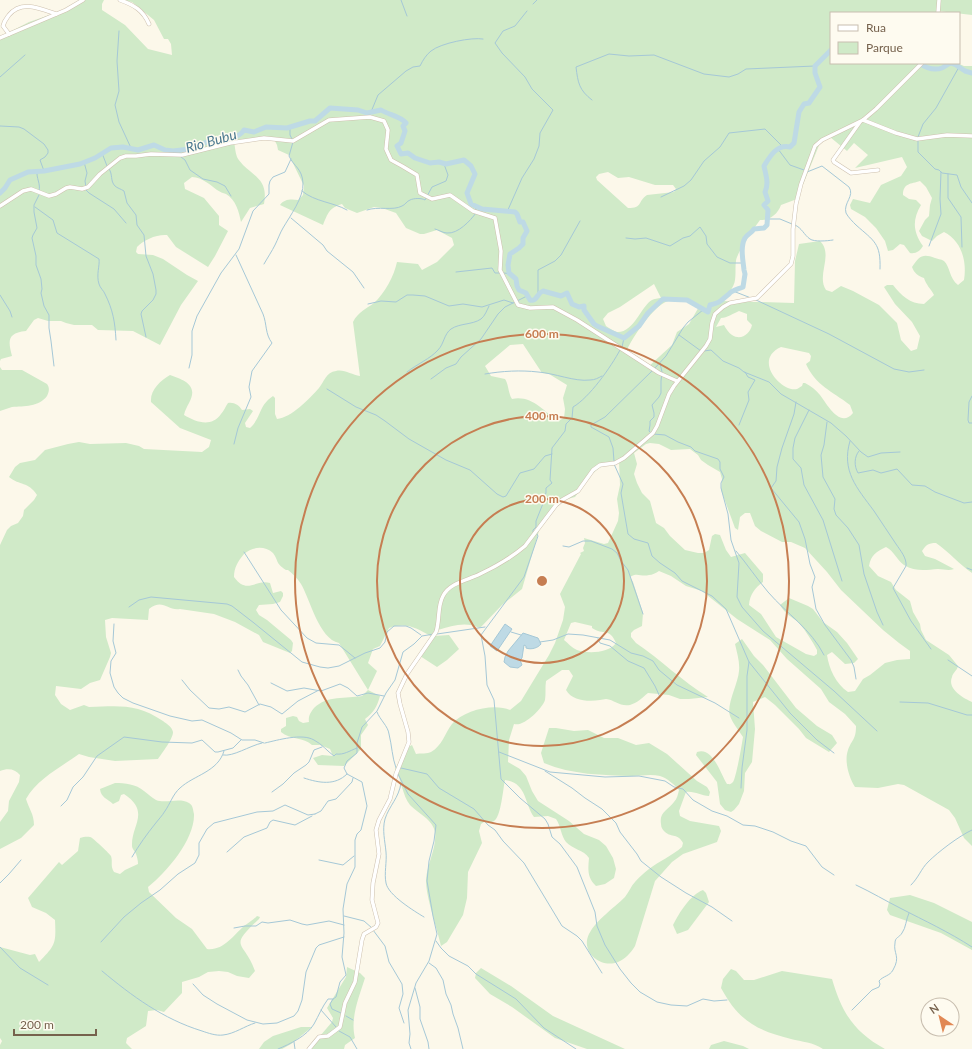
<svg xmlns="http://www.w3.org/2000/svg" width="972" height="1049" viewBox="0 0 972 1049" font-family="Lato,sans-serif">
  <style>
    .green { fill: #d0eac8; fill-rule: evenodd }
    .water { fill: #bedae5; stroke: #a5c8d7 }
    .lines { fill: none; stroke-linecap: round; stroke-linejoin: round }
    .stream { stroke: #a5c8d7; stroke-width: 1 }
    .river { stroke: #bedae5; stroke-width: 5 }
    .minor-casing { stroke: #cec1af; stroke-width: 4.5 }
    .minor { stroke: #fff; stroke-width: 3.5 }
    .ring { fill: none; stroke: #c67e52; stroke-width: 2 }
    .labels { text-anchor: middle; stroke-width: 3; stroke-linejoin: round; paint-order: stroke }
    .water-label { font-size: 14px; font-style: italic; fill: #4b7990; stroke: #fefbf0 }
    .centre { fill: #c67e52; stroke: #fefbf0; stroke-width: 2 }
    .ring-label { font-size: 12px; text-anchor: middle; font-weight: bold; fill: #c67e52; stroke: #fefbf0; stroke-width: 3; stroke-linejoin: round; paint-order: stroke }
  </style>
  <rect width="100%" height="100%" fill="#fcf8ea"/>
  <g class="green">
    <path d="M79 0H104L102 4V10L125 25 148 49 172 55 171 44 168 39H164L154 20 132 2 121 0H972V15L938 11 937 13H831V63H957L964 66H972V573C959 564 949 552 936 543 928 543 926 545 922 551L925 556 935 559 954 569C948 571 944 569 938 569 926 570 915 572 904 565 897 560 894 551 886 547 876 552 871 555 869 566L878 576 891 582 896 590 910 601 913 612 920 624 921 630 926 640 949 655 958 666C957 671 953 672 952 677 947 689 963 698 972 702V846L964 838 955 818 949 810 904 785 898 784 878 788 855 787C849 778 844 761 848 750 852 739 856 740 856 726L845 714 829 702 821 689 787 659 770 640 737 619 702 591 686 586 671 576 659 571C656 573 652 575 649 575 641 577 637 572 630 577L633 582 643 613 642 626 634 630 631 633V637L636 643C661 660 682 681 708 697L689 699H680L669 695 648 693C642 698 637 703 630 705 620 707 615 700 606 699 604 699 602 700 600 700 589 702 572 701 566 690L573 676 569 670H562L546 681C545 687 546 694 545 700 542 709 524 727 514 724L509 740 508 762 520 769 526 776 532 791 538 801 569 821 584 834 599 840 606 846 613 858 616 869 614 878 605 884 596 886C587 878 588 869 589 858 584 850 572 849 566 842 561 836 561 826 556 819L548 816 534 817C524 803 527 783 505 780 503 789 501 817 494 821 491 823 488 822 484 822L481 824 479 831 482 843 468 872 467 898 463 915 447 942 441 946C437 927 426 898 426 880 427 864 437 848 435 832 433 820 418 813 410 805 402 795 402 780 395 769L408 747 412 745 416 754C420 753 428 754 431 752 442 746 445 733 452 724 464 710 494 703 510 710L521 701 549 655 555 643 563 620 565 607 560 594 581 554 580 553 584 551 583 548 585 543 584 538 604 544 608 543 618 521 619 513 617 499 620 485 619 461 602 466 598 469 591 475 575 497 560 501 541 524 522 589 502 605 480 628C465 621 452 626 438 630L434 636 449 635 459 649 447 660 437 667 420 656 432 637C417 628 406 622 389 628L380 646 373 649 368 663 377 671 368 690 380 696C377 707 374 712 365 719L368 725 361 735V749L344 766 318 765 313 758 322 755 333 756 330 749 320 745H312C304 737 290 740 281 732V729L286 726V718L293 716 297 717 299 721 303 723 309 722C308 716 311 712 314 708 327 695 346 699 362 696L368 690 339 643C319 639 310 599 301 584 297 578 293 574 288 570H286C275 563 279 561 273 553 264 545 252 547 244 554 238 561 234 568 234 577 247 595 255 579 270 583L273 593 281 591 283 593V596L280 602 273 604 259 605 256 610 259 615 267 620 291 640 293 643 292 651 290 653 263 642 259 635 235 622 214 614 180 609C167 611 163 598 149 609L148 620 112 618 105 620 106 637 111 653 110 657 100 680 90 683 81 689 56 686 55 695 61 704 70 710 84 705 89 707C118 706 137 703 163 721 167 724 172 727 173 732 173 739 162 753 158 759L115 761 89 757 79 754C61 767 37 779 26 799 29 809 34 814 34 825L21 838 0 849V822L8 811 9 801 19 782 20 775C15 769 8 768 0 771V545L7 530 11 526 18 523 23 516 24 510 34 500 37 495C28 481 20 486 9 477L15 467 20 463 35 460 45 450 68 444 79 442 90 444 126 443 139 446 144 449 202 452 209 447 211 440 180 428 151 402C150 390 160 381 170 375 184 380 199 385 189 403 187 407 185 410 184 415 196 422 211 428 221 414 224 411 225 407 228 403 234 402 239 405 242 410L250 409 253 411 245 423 246 427 250 428C262 417 258 406 273 396L275 398V414L277 419C291 418 310 398 319 388 324 382 326 372 336 371 344 369 352 375 360 376L353 322C358 312 366 309 374 303 385 293 394 276 397 262L418 264 422 270 437 262 454 245 452 238 437 230 424 234H420L406 228 396 213 382 208 374 207 357 213 345 208 342 204C329 208 328 213 323 225L280 205C284 199 291 199 298 200L303 195 304 186 289 155 278 150 277 145 273 137 234 141C235 146 235 152 237 157 238 160 241 162 243 165 257 178 268 181 264 204L250 208 241 222C239 212 236 200 226 194 223 193 220 192 217 190 209 184 203 178 192 177L184 183 185 189 204 198 219 216V225L228 231 215 256 208 267 176 247 167 235C157 234 143 240 137 247L136 252 138 254 153 255 163 259 187 275 198 281 181 305 160 345 133 331 98 330 92 325H74L66 323 61 321H48L38 318 34 320 26 331C7 333 8 341 12 356L1 359 0 361V37L29 22 70 8ZM830 137 847 151 854 143 868 155 855 168 902 157 907 167 901 176 881 185 870 203 853 199 850 205 851 209 865 217 876 228 885 241 888 251 893 250 900 244 904 245 910 253C916 254 920 251 923 246 913 232 912 220 921 205L916 200 909 199 903 195C903 183 911 184 920 181L926 187 932 198 930 205 929 216 925 220 919 231 922 236 932 241 937 236 944 232C962 241 967 262 964 280L958 285C949 278 950 266 944 261 941 259 937 259 935 258 923 253 919 256 912 267 914 273 918 276 924 278 926 285 931 289 934 295L924 304C910 304 901 295 893 285H887L884 287 895 304 912 322 920 336 917 349 911 351 901 340 897 323 879 305 853 291 841 286 832 292 826 290C816 275 834 255 820 241L799 244 795 261 794 303 722 301C727 295 734 288 735 280 736 273 735 267 736 261 736 254 755 227 760 220 769 221 778 214 781 205L797 199 820 143ZM608 172 618 178 629 177 655 185H673L676 189 674 192 647 195C637 202 643 208 628 208L597 180 596 177 599 174ZM654 284 661 298C658 298 654 299 652 300 641 306 634 333 617 332 614 331 609 328 606 326L603 319 608 313 620 307ZM690 300 700 305 689 324 677 332 672 345 647 368 626 352C632 338 653 306 668 301 675 300 684 300 690 300ZM739 311 747 314V320L752 325C750 334 741 341 732 335 729 333 726 329 724 325L716 327 721 318C727 318 734 313 739 311ZM523 344 542 373 549 374 567 385 563 398 565 409 564 418 558 421C543 411 532 395 512 399 508 393 509 385 505 379L491 376 485 366 510 345ZM781 347 809 353 811 356 810 361 806 364C816 386 832 391 850 405L853 413C840 429 827 404 820 395 816 390 811 386 805 383H803L802 386C800 387 799 388 797 389 782 393 752 360 781 347ZM650 443 659 444 671 450 690 449 698 455 701 460 708 465 720 472 722 479 721 490 735 528 738 530 740 517 745 513H750L755 526 761 531 782 542H791L805 548 827 572 841 590 883 630 899 643 910 651V659L897 660 885 663 870 675 863 679 855 691 848 692C836 684 829 669 827 655L832 652 845 664 854 663 858 659 847 643 837 632 823 622 813 609 808 606 789 598 780 605C785 614 792 617 799 623 806 631 812 641 817 650V654L814 656 806 654 776 637 761 614 749 605C750 594 755 588 763 582V574L745 553 731 557 726 550 720 535 715 534 712 536 709 550 704 553H698L685 550 670 536 664 528 656 523 650 501 642 493 637 483 634 474 637 464 634 453 646 444ZM575 622 592 626V628C604 636 609 627 616 643 609 653 588 654 577 650 572 648 568 643 564 640L571 623Z"/>
    <path d="M0 367 2 370H22L47 384C50 388 49 392 47 396 39 407 24 406 12 407 8 408 4 410 0 411Z"/>
    <path d="M742 639 754 656 763 665 796 708 817 726 832 735 837 743 829 752 806 738 799 729 775 705 765 697 753 702 755 729 752 762 745 773 744 791 739 804 734 810 731 812 725 810 720 804 717 782 696 755 697 752C713 746 721 775 727 784 730 784 730 785 733 782 736 778 742 744 743 737 738 729 733 724 730 716 726 705 738 684 739 671 740 662 737 653 735 644Z"/>
    <path d="M549 728H556L574 731 588 730 604 738H618L636 745 649 743 667 754 697 781 707 787 710 792 709 796C701 796 695 791 686 792L679 811 680 816 690 821 719 826 721 831 717 842 683 854 672 862 655 881 635 946C631 953 625 959 618 962 601 969 580 952 589 934 596 920 614 908 625 897 629 892 631 886 635 882 639 877 644 873 649 869 659 861 672 856 682 847L683 843C678 833 672 838 665 832 663 830 661 828 661 824 659 812 668 810 674 802 677 799 678 794 679 790 675 785 667 778 660 776 651 774 640 776 632 776 603 775 572 775 544 763L541 753Z"/>
    <path d="M115 783C125 783 136 784 144 791 148 794 151 797 156 800 166 804 179 797 189 803 193 805 193 810 194 814 195 839 167 872 148 887L149 892 176 918 192 929 207 949C223 951 233 936 244 926 248 923 253 920 257 916L260 917 259 919C227 949 244 940 255 971L249 978 237 976 228 972 219 971 208 972 199 977 182 982V993L164 1012 157 1010 148 1011 146 1026 127 1038 126 1043 132 1049H0V1045L2 1041 0 1038V947L30 955 35 954 39 962C56 945 56 943 55 920L46 913 32 907 28 898 59 862 62 865 78 851 80 838C84 837 89 836 92 838 95 840 110 854 111 856 113 862 110 866 114 872L120 874 125 870 138 864C138 860 137 857 136 854 135 851 132 849 132 846 131 825 151 812 124 794L121 795 119 801 113 804C107 798 101 798 100 789Z"/>
    <path d="M703 890 706 893 709 902 688 930 677 934 673 925C679 913 690 895 703 890Z"/>
    <polygon points="910,895 934,903 972,922 972,950 941,933 890,915 887,910 890,898"/>
    <path d="M347 967 360 973 365 978C359 997 350 1018 355 1038L345 1045 344 1049H309L332 1022 333 1018 327 1008 346 977Z"/>
    <polygon points="481,968 511,986 553,1016 625,1049 587,1049 555,1038 512,1007 490,994 475,978 476,973"/>
    <path d="M731 969 736 971 744 980H754L782 971 832 979C842 1013 854 1032 885 1049H823C813 1042 802 1042 791 1039 756 1030 739 1021 721 988L723 979Z"/>
    <polygon points="301,1027 312,1027 291,1044 282,1049 259,1049 264,1042 273,1036"/>
    <polygon points="724,1041 743,1046 749,1049 709,1049 711,1045"/>
  </g>
  <g class="water">
    <polygon points="505,624 512,629 497,651 490,646"/>
    <path d="M523 633 538 638 541 644C538 648 531 650 526 648V646L524 645 522 658 520 660 522 665 518 668 510 667 504 662 505 657 508 651Z"/>
  </g>
  <g class="lines">
    <g class="stream">
      <polyline points="401,0 407,16"/>
      <polyline points="533,4 537,0"/>
      <polyline points="119,31 117,61 119,91 115,105 119,122 131,148"/>
      <polyline points="0,77 25,55"/>
      <path d="M592 100C579 90 578 83 576 67L609 54 629 56 654 55 704 74 729 77 738 74 746 69 815 66"/>
      <path d="M371 112 378 95 406 71 413 67 420 66C423 60 426 55 431 51 441 43 472 37 483 39"/>
      <polyline points="0,126 19,127 24,129 44,144 48,150 48,153 45,157 40,160 44,171"/>
      <polyline points="290,127 290,135 292,139"/>
      <polyline points="918,137 923,124 936,108 959,67"/>
      <polyline points="918,140 918,152 935,169 939,170 942,173 957,175 961,187 972,203"/>
      <polyline points="778,149 790,165 804,170"/>
      <polyline points="180,150 180,153"/>
      <polyline points="102,153 107,166"/>
      <polyline points="181,157 185,160 190,170 203,179 217,182 225,186 231,196"/>
      <polyline points="84,162 87,173 85,181 86,187"/>
      <path d="M109 169C113 174 110 181 115 186 117 188 121 189 124 191L127 203 136 215 137 225 144 235 146 256 153 274 156 290V294L153 300 142 311 141 314 146 337"/>
      <path d="M37 171C36 178 41 184 39 191"/>
      <path d="M807 172 822 166 849 187C855 196 843 203 846 213 848 217 853 222 856 225 874 241 881 243 880 269"/>
      <polyline points="948,174 948,198 961,217 962,247"/>
      <polyline points="86,190 89,193 114,209 126,223"/>
      <path d="M302 191C315 202 333 202 347 210"/>
      <polyline points="39,195 34,205 34,212 37,228 33,235 32,238 36,256 36,265 41,279 42,289 41,293 44,306 49,315 49,328 51,341 54,366"/>
      <polyline points="661,197 684,186 691,180 704,161 720,147 729,133 765,129 783,147"/>
      <path d="M35 207 53 220 57 233 99 259C100 265 96 275 99 284 100 288 104 291 105 294 113 310 115 322 116 340"/>
      <polyline points="475,207 476,210"/>
      <path d="M367 210C378 206 393 211 402 206 405 205 407 201 410 200 414 198 422 198 425 200L432 187 446 181 448 175 444 164"/>
      <polyline points="507,212 522,178 534,159 539,146 540,133 553,110 532,89 525,77 502,53 495,43 503,31 515,26 527,11"/>
      <polyline points="291,218 323,245 327,251 353,272 364,288"/>
      <polyline points="767,219 780,219 792,224"/>
      <path d="M795 225C802 228 804 235 810 239 814 242 827 241 833 240"/>
      <path d="M435 229C439 230 443 233 447 233 458 234 470 221 476 213"/>
      <polyline points="626,238 635,239 646,238 670,246 683,238 690,236 700,227 706,236 707,244 717,257 730,263 743,263"/>
      <polyline points="929,246 941,214 940,199 941,172"/>
      <path d="M264 264C268 257 272 251 275 245 278 239 280 233 283 228 290 216 304 197 303 183 302 168 294 167 289 156L293 142"/>
      <polyline points="456,272 492,268 495,273 501,273"/>
      <polyline points="504,273 511,274"/>
      <polyline points="733,291 751,298"/>
      <polyline points="0,295 10,311 12,317"/>
      <polyline points="538,296 538,270 555,261 561,255 580,221"/>
      <polyline points="756,300 829,334 894,369 909,372 924,370"/>
      <polyline points="368,304 381,301 396,302 407,295 413,295 425,296 449,306 463,304 482,307 504,300 513,303"/>
      <polyline points="679,335 701,351"/>
      <polyline points="622,347 624,338"/>
      <polyline points="704,351 711,350 723,361 739,368 744,372 769,382 781,394 831,423 846,436 861,452 868,457 881,453 900,452"/>
      <polyline points="189,368 192,355 192,331 197,316 221,273 239,249 253,211 269,194 269,185 270,181 273,177 285,172 291,159"/>
      <polyline points="654,369 666,356 683,328 688,322 703,310"/>
      <path d="M407 372C417 364 430 359 438 350 444 344 444 334 451 329 460 323 472 325 481 319 485 316 487 310 489 306"/>
      <path d="M485 374C502 371 521 370 538 372 554 373 575 382 590 380 595 380 598 378 602 376"/>
      <polyline points="431,379 446,368 456,364 461,357 481,339 498,314 505,307 527,296"/>
      <polyline points="327,389 356,407 376,415 385,421 409,439 446,460 470,470 497,494 503,497 506,496 520,473 534,469 545,456 552,454"/>
      <polyline points="972,396 969,402 968,420 969,423 972,423"/>
      <polyline points="796,402 794,414 782,448 777,467 776,481 771,488 799,522 805,539 810,564 815,577 812,587 816,609 825,625 851,660 854,667 856,679"/>
      <polyline points="809,410 795,438 793,448 793,459 801,468 804,485 823,520 842,581"/>
      <polyline points="827,422 824,445 821,455 823,477 835,499 834,509 836,515 848,528 859,545 864,574 877,612 883,625"/>
      <polyline points="739,425 749,400 748,392 755,380 748,377 745,372"/>
      <polyline points="650,432 649,431 650,425 650,421 654,417 654,413 652,405 659,397 661,393 661,381 662,372 660,363"/>
      <polyline points="653,434 665,435 678,442 691,447 695,451 718,459 720,462 720,469 724,477 721,483 721,488 728,514 731,540 739,563 737,597 742,607 763,631 834,691 877,731"/>
      <path d="M850 441C841 471 857 488 874 511 881 522 889 533 896 544 900 550 907 558 906 566L893 588 911 621 931 649"/>
      <path d="M234 444 238 428 251 397 249 387 252 371 272 343C265 334 267 324 263 314L236 255"/>
      <path d="M859 451C854 457 854 466 858 473L873 470 881 473 897 469 912 485 925 486 935 492 964 503 972 502"/>
      <polyline points="614,461 613,448 609,437 591,427 591,425 605,417 652,371"/>
      <polyline points="614,464 623,484 621,493 628,534 634,539 648,543 652,556 660,563 675,573 682,581 712,596 726,609 749,662 790,713 817,740 834,753"/>
      <path d="M533 532V530L536 527V521L544 501 543 498 546 493V488L552 483 550 480 552 448 565 431 566 424 572 418 573 407C589 398 611 367 620 350"/>
      <polyline points="537,534 538,536 524,577 481,635 485,656 487,685 494,700 501,779 520,798 545,819 548,824 552,837 560,844 577,867 595,912 597,926 605,945 620,969 631,983 640,992 657,1002 671,1005 687,1006 703,999 714,1001 727,1000"/>
      <polyline points="563,546 569,547 583,541 591,541 612,549 617,553 621,561 628,570 643,614"/>
      <path d="M736 551C747 564 757 579 768 592 787 614 811 629 824 655"/>
      <polyline points="244,552 281,610 307,638 316,643 339,645 355,658"/>
      <polyline points="967,568 972,570"/>
      <polyline points="129,607 139,600 151,597 227,604 232,606 254,623 302,662 320,667 328,668 339,666 365,653 380,648 385,642 387,632 394,626 406,626 411,628 421,635"/>
      <polyline points="114,624 113,641 116,653 111,661 110,673 114,687 118,693 123,698 133,703 170,716 192,721 202,720 231,733 242,740 255,740 264,743"/>
      <polyline points="511,632 521,635"/>
      <polyline points="437,634 485,627"/>
      <polyline points="598,639 600,643 610,646 628,661 644,668 655,686 660,697"/>
      <polyline points="540,642 553,640 568,634 583,635 610,640 631,653 643,656 653,661 659,670 677,685 715,703 739,718"/>
      <polyline points="948,660 972,676"/>
      <polyline points="238,670 241,676 248,685 259,705"/>
      <polyline points="182,680 190,690 209,708 219,709 229,707 245,712 260,704 271,707 282,714 298,701 319,690"/>
      <polyline points="271,683 287,691 304,688 321,691 340,684 348,688 357,696 368,693 384,696"/>
      <polyline points="900,702 928,703 967,715 972,715"/>
      <path d="M377 712C380 720 388 726 389 734 392 746 392 757 396 768"/>
      <path d="M265 743C278 740 302 733 314 740 322 744 327 751 334 756L336 754C344 755 349 751 357 748"/>
      <polyline points="499,752 550,772 605,777 639,776 665,781 674,787 683,789 693,800 712,811 727,816 743,825 755,826 773,832 791,841 806,846 822,867 834,875"/>
      <path d="M223 755C233 757 249 746 262 743"/>
      <polyline points="401,768 427,774 439,788 474,809 488,825 495,830 503,841 524,863 562,926 577,936 582,941 602,973"/>
      <polyline points="545,771 572,788 585,798 602,809 616,823 620,832 637,854 641,861 661,877 686,893 712,907 732,921"/>
      <polyline points="398,774 408,794 436,825 434,841 429,861 427,881 433,916 437,934 429,961 416,983 408,1010 410,1034 409,1043 411,1049"/>
      <path d="M304 778C319 783 335 786 347 774"/>
      <path d="M401 783C399 798 389 806 385 819 382 830 385 841 386 852 387 862 384 873 386 883 388 895 414 911 424 917"/>
      <polyline points="741,788 742,768 747,730 747,676 749,662"/>
      <polyline points="272,792 283,784 294,773 306,765 309,762 314,750 322,747"/>
      <polyline points="61,806 67,800 73,787 83,777 97,756 124,737 162,742 192,743 202,740 215,752 218,752 233,748 241,740"/>
      <polyline points="315,814 321,811 328,801 336,799 352,782 353,778"/>
      <polyline points="227,852 244,837 267,828 270,822 273,820 295,825 312,816"/>
      <path d="M132 857C139 845 147 834 155 824 158 820 162 816 165 811 170 804 173 794 180 788 194 775 218 772 224 751"/>
      <polyline points="319,860 343,865 354,856"/>
      <polyline points="0,883 9,874 21,860"/>
      <path d="M856 885C871 892 886 901 900 908 925 921 949 932 972 947"/>
      <path d="M911 885C919 877 921 869 928 862 938 852 959 836 972 830"/>
      <polyline points="344,916 364,921 372,928"/>
      <polyline points="234,928 245,926 256,926 262,922 268,923 290,920 302,924 307,925 329,921 344,925"/>
      <polyline points="373,930 385,946 389,962 402,984 403,994 399,1008 404,1023"/>
      <polyline points="436,941 441,948 449,956 468,966 476,974 516,999 544,1028 576,1049"/>
      <polyline points="101,942 124,917 141,903 160,890 178,874 195,863 199,855 199,843 207,829 214,823 257,812 273,811 285,805 308,815 315,814"/>
      <polyline points="0,947 20,968 48,985"/>
      <polyline points="429,963 436,968 443,980 446,994 451,1005 453,1014 458,1028 463,1049"/>
      <path d="M102 971C132 996 163 1019 202 1031 208 1033 216 1036 223 1035 234 1034 245 1026 255 1023"/>
      <polyline points="193,984 203,995 217,1004 247,1020 263,1024 277,1023 294,1016 298,1011 302,1000 306,972 316,948 319,945 344,937"/>
      <polyline points="415,988 420,1007 420,1019 428,1042 429,1049"/>
      <polyline points="321,1010 336,1027"/>
      <path d="M852 1010 872 990 879 987 880 984 879 981C883 976 890 976 893 970 901 956 893 954 895 943 895 937 899 938 902 933 906 928 906 919 909 913"/>
      <polyline points="341,1013 332,1009 330,1004 333,999 336,997 340,982 346,975 342,957 344,933 343,909 347,884 355,867 355,840 357,834 361,830 367,806 362,782 347,774 344,768 347,761 357,753 357,743 362,727 377,711 386,693 395,680 403,652 414,644 422,636 434,634"/>
      <polyline points="346,1016 353,1020"/>
      <polyline points="339,1031 350,1037 357,1049"/>
      <polyline points="294,1042 295,1049"/>
      <path d="M278 1049C290 1044 307 1036 314 1024 319 1015 322 1007 328 999H333"/>
    </g>
    <g class="river">
      <path d="M919 63C926 68 933 71 942 68 945 67 947 64 951 63L956 65 965 71 972 73"/>
      <path d="M0 193 5 188 10 180 28 172 44 171 80 164 95 158 111 148 123 147 138 150 154 145 165 150 173 151 190 149 209 141H218L220 138C230 138 239 138 244 130L254 132 266 127 287 128 310 121H315L330 108 358 110 367 113 381 110C389 115 400 116 406 123L403 126 405 131 401 143 397 146 401 154 408 153 415 158 430 163 439 162 446 164 464 160 471 166 475 174 467 193 471 204 482 209 515 212 517 214 520 222H523L527 231 523 238V244L519 248 510 254 508 265 509 273 516 279 517 286 519 290 526 293 530 300C537 302 537 293 543 291L561 296 567 293 572 304 579 307 584 306V310L594 324 597 326 624 338 639 326 648 313 663 299 687 300 708 312 710 305C722 302 720 301 729 294 732 290 739 289 743 287L745 274 744 270C743 260 740 247 745 238 747 234 751 234 754 229L764 228 767 225 768 210 764 205 768 201 765 192C769 183 766 176 764 166 770 156 777 144 790 147L794 143 799 112 804 104 809 103 820 87 815 73V66L831 50"/>
    </g>
    <defs>
      <g id="minor">
        <path d="M120 0C134 5 143 10 149 24"/>
        <polyline points="938,13 939,0"/>
        <path d="M9 34 3 26C4 21 6 19 9 15 21 0 39 8 56 14"/>
        <polyline points="0,38 66,10 83,0"/>
        <polyline points="863,120 896,133 917,139 947,135 972,136"/>
        <polyline points="860,122 833,160 834,162 851,173 878,170"/>
        <polyline points="0,206 23,191 31,189 49,196 56,194 66,188 70,187 82,189 88,187 100,174 120,158 126,156 136,156 151,154 182,155 230,143 264,138 293,141 329,120 370,117 384,121 388,130 386,149 391,160 402,166 417,175 420,193 432,199 450,195 473,211 495,218 501,251 500,270 518,305 530,308 553,307 577,320 659,373 677,381"/>
        <path d="M309 1049 319 1037 328 1036 340 1027 345 1003 355 982 362 940 364 934 376 927 378 923 372 900 373 883 379 854 376 830 379 820 390 799 396 774 409 742 408 732 400 704 398 693 407 674 436 632C440 621 437 607 443 596 449 583 468 580 480 574 495 567 512 557 525 546L556 505 562 500 578 491 593 470 600 465 615 463 624 458 653 433 657 426 669 394 674 386 706 346 710 339 712 323 715 314 723 307 730 303 757 298 791 264 793 256V229L796 204 801 184 815 146 822 140 863 120 876 109 922 63"/>
      </g>
    </defs>
    <use href="#minor" class="minor-casing"/>
    <use href="#minor" class="minor"/>
  </g>
  <g class="ring">
    <circle cx="542" cy="581" r="82"/>
    <circle cx="542" cy="581" r="165"/>
    <circle cx="542" cy="581" r="247"/>
  </g>
  <g class="labels">
    <g class="water-label">
      <text transform="translate(211 141) rotate(-16)" y="5">Rio Bubu</text>
    </g>
  </g>
  <circle cx="542" cy="581" r="6" class="centre"/>
  <g class="ring-label">
    <text x="542" y="338">600 m</text>
    <text x="542" y="420">400 m</text>
    <text x="542" y="503">200 m</text>
  </g>
  <rect x="830" y="12" width="130" height="52" fill="#fefbf0" stroke="#c8beaf"/>
  <rect x="838" y="25" width="20" height="6" fill="#ffffff" stroke="#c8beaf"/>
  <text x="866" y="32" font-size="12" fill="#76624d">Rua</text>
  <rect x="838" y="42" width="20" height="12" fill="#d0eac8" stroke="#c8beaf"/>
  <text x="866" y="52" font-size="12" fill="#76624d">Parque</text>
  <g transform="translate(940 1017) rotate(325)"><circle r="19" fill="#fefbf0" stroke="#c8beaf"/>
  <path d="M0-3L7 15L0 10L-7 15Z" fill="#e18854"/>
  <text y="-6" font-size="11" font-weight="bold" text-anchor="middle" fill="#76624d">N</text>
  </g>
  <path d="M14 1029v6h82v-6" fill="none" stroke="#76624d" stroke-width="2"/>
  <text x="20" y="1029" font-size="12" fill="#76624d" stroke="#fefbf0" stroke-width="3" paint-order="stroke">200 m</text>
</svg>
